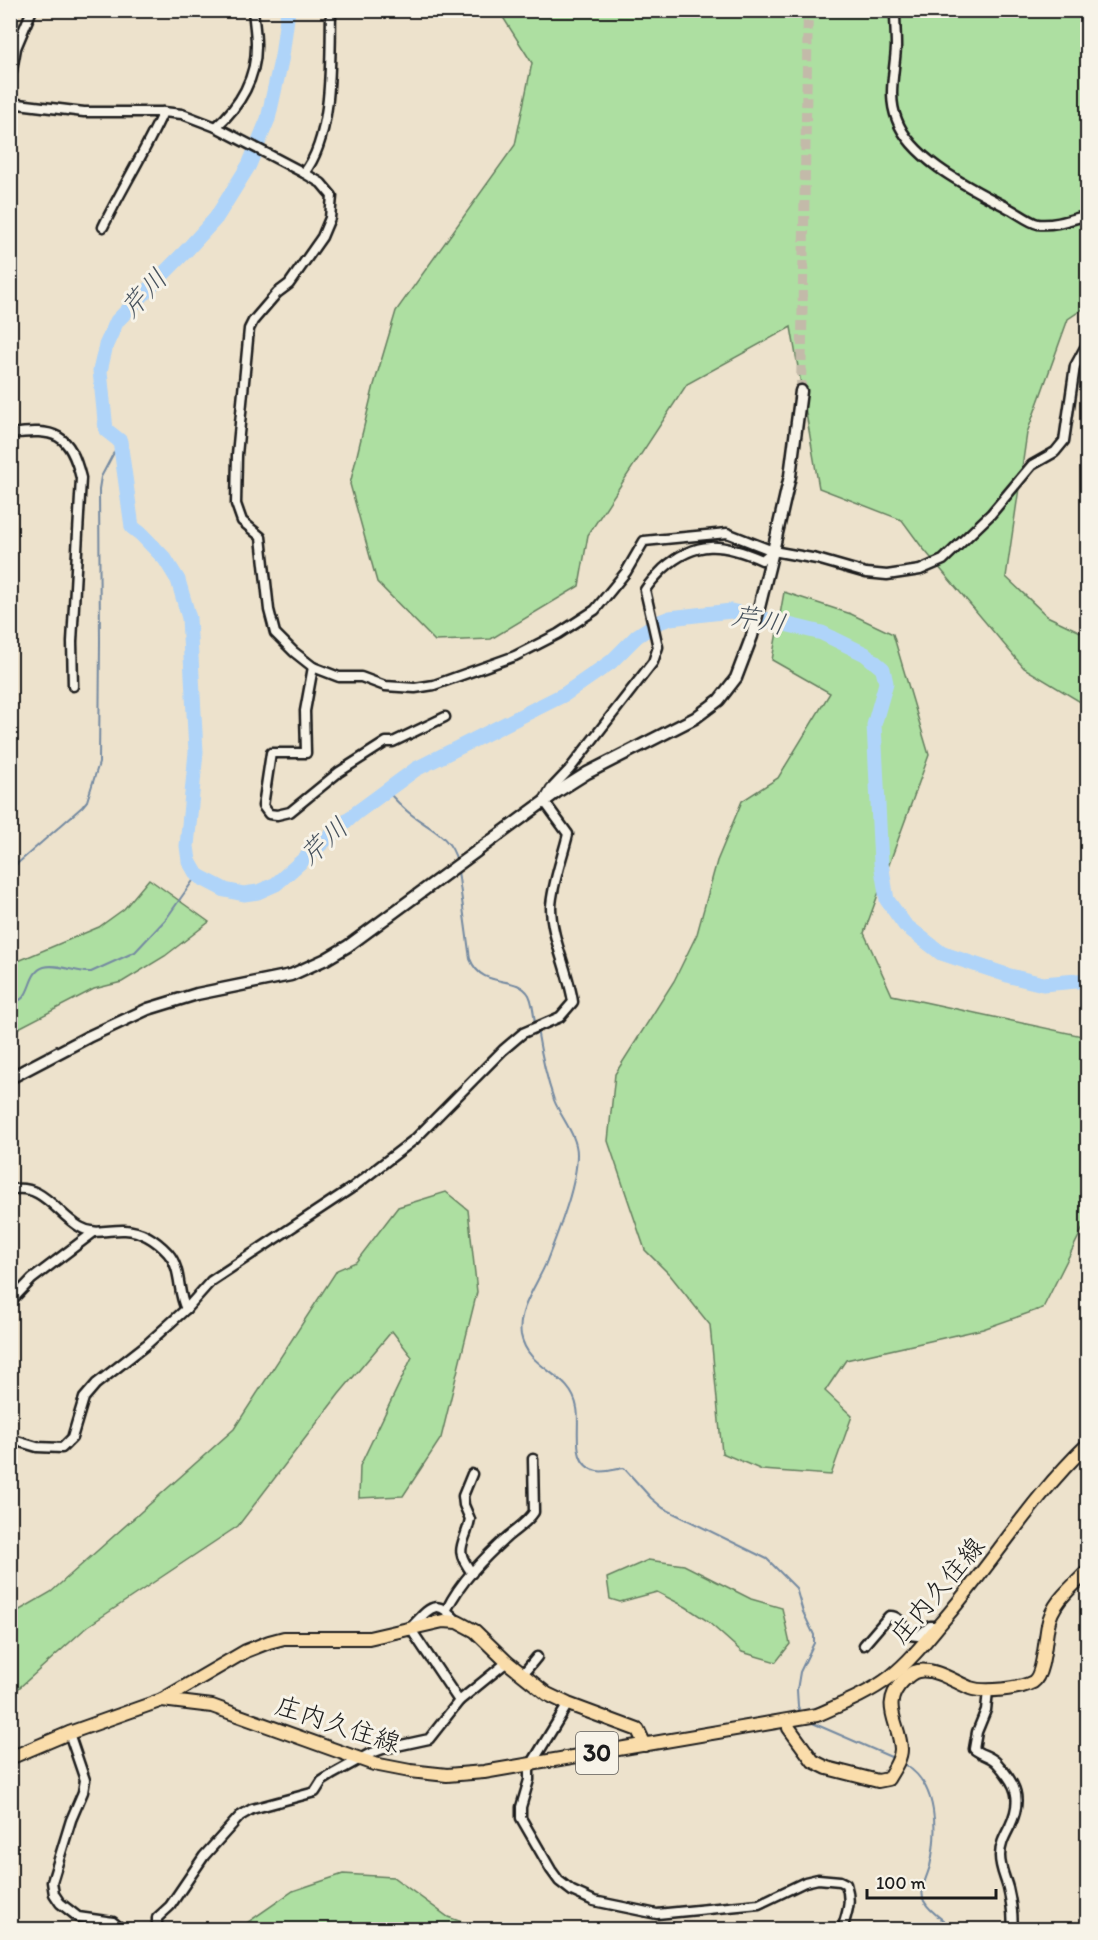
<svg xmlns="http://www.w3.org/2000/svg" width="1098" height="1940" viewBox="0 0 1098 1940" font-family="Itim,'Klee One',sans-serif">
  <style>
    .green { fill: #addfa1; stroke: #647e5e; stroke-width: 1.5 }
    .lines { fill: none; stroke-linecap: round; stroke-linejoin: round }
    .stream { stroke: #748aa1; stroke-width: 2 }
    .river { stroke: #afd4f9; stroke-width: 15 }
    .secondary-tunnel { stroke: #c3baa9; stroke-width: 10; stroke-dasharray: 10 5; stroke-linecap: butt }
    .street-casing { stroke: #1c1c1c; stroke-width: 13 }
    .secondary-casing { stroke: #1c1c1c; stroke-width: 15 }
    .primary-casing { stroke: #1c1c1c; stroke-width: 16 }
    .street { stroke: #f7f3e8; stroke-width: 8 }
    .secondary { stroke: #f7f3e8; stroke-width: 10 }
    .primary { stroke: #faddab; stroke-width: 12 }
    .labels { text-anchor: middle; stroke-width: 6; stroke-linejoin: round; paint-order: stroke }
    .shield { fill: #f7f3e8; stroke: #5e5c59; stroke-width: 1.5 }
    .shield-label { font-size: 24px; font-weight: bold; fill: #1c1c1c }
    .street-label { font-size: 26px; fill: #1c1c1c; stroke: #f7f3e8 }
    .water-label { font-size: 27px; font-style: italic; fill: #48535e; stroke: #f7f3e8 }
  </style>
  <rect width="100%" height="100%" fill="#ede2cc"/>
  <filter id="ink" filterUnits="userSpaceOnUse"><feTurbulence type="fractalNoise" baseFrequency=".0167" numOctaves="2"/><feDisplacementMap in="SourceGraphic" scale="12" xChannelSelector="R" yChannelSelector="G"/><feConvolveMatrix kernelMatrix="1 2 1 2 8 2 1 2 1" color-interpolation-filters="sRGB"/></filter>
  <g filter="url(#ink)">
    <g class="green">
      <polygon points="499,11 1087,11 1087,306 1068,319 1027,433 1006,577 1047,616 1087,635 1087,706 1024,668 921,546 902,520 819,488 791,327 687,384 588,535 579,586 491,639 435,641 377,582 350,484 374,385 396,311 515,145 532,63"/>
      <polygon points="784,592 851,614 893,634 929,755 864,933 892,995 1087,1037 1087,1220 1043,1308 983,1329 846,1360 825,1391 852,1416 831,1475 762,1470 722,1453 710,1325 670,1275 645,1250 608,1141 615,1074 674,981 697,934 717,861 742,801 778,778 830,693 772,660"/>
      <polygon points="149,879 209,922 165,956 122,982 94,989 11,1032 11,964 99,927 124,909"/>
      <polygon points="446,1192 468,1210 477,1292 441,1438 403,1496 359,1498 360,1466 412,1357 392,1331 339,1394 238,1526 88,1626 11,1695 11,1615 51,1592 234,1429 337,1270 356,1262 398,1207"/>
      <polygon points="648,1560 684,1565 751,1599 782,1608 790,1644 776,1662 742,1652 706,1620 686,1607 657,1592 620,1602 610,1599 607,1578"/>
      <polygon points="343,1874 393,1877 448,1917 481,1929 238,1929 293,1891"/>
    </g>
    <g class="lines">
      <g class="stream">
        <path d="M387 791C393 797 400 805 407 811 425 827 451 834 457 862"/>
        <polyline points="10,870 82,807 87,801 99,763 100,641 99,489 101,477 120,441"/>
        <path d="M458 871 470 959C483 991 516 973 529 995 533 1003 534 1015 535 1024"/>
        <path d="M10 1002C34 1003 25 973 44 967 58 963 75 973 91 972L135 952 166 919 197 875"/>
        <path d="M537 1029C541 1053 546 1077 554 1100 561 1118 577 1135 577 1154 577 1186 558 1232 546 1263 537 1285 517 1310 521 1335 528 1371 571 1372 577 1408 581 1428 569 1465 597 1471 605 1473 616 1469 624 1468L651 1498 663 1508 767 1559 796 1588 803 1612 814 1635V1643L800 1672 797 1690 798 1706 800 1712"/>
        <polyline points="808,1721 891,1757"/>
        <path d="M905 1765C938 1784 938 1832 930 1866 927 1877 919 1890 924 1901 930 1913 946 1921 955 1930"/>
      </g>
      <polyline class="river" points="288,10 282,56 268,119 249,165 216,218 186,251 117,321 106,345 100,371 106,430 120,441 132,527 141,534 165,559 178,580 189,618 196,752 187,846 189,861 197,875 202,878 225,890 244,894 258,892 276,884 356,813 416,769 565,694 611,662 637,636 657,623 670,618 731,611 822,633 865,654 883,669 886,683 874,725 881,863 887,900 905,925 941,953 1010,976 1043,984 1088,980"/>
      <polyline class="secondary-tunnel" points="801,391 808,10"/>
      <defs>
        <g id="street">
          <path d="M895 10C895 23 896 35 896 47 895 71 887 96 897 120 912 161 973 189 1010 209 1018 213 1029 222 1038 224 1054 226 1073 219 1088 215"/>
          <polyline points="10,103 84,112 163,112 182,114 216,127 304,173 321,183 332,196 330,218 322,237 289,284 277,293 253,321 249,329 237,455 236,504 242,521 261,537 269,610 275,633 294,652 313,667 339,677 361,677 385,686 415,688 434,685 515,656 558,634 595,610 626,572 644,541 727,533 773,551 817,559 866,573 887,575 920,570 943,560 991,514 1032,465 1055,452 1064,441 1075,366 1088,342"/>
          <polyline points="10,111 11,76 16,48 32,10"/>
          <path d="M216 127C240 106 257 77 256 44 256 33 254 22 253 10"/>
          <path d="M304 173C334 136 330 57 331 10"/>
          <path d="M103 227C122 188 145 152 163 112"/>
          <path d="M10 434C55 428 70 433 81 478L72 642 73 686"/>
          <polyline points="313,667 305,711 306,753 271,753 263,806 269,814 277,815 290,812 339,772 386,742 393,742 445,717"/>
          <path d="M10 1190C42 1182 56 1213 80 1227 95 1236 109 1229 125 1230 142 1231 156 1240 168 1253 182 1269 177 1292 186 1309"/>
          <polyline points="10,1302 32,1279 94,1232"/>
          <path d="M10 1439 37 1447 62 1448 72 1438 84 1398 96 1384 146 1345 186 1309 211 1281 353 1187 415 1139 503 1050 523 1033 560 1017 573 1002C569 973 551 937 551 907 552 884 563 856 568 834L544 801 551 789 569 770 653 662 658 647 645 590C650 582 656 576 663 569 696 539 723 543 762 560L773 551"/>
          <path d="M472 1474 463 1496 464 1505 470 1519C465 1546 452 1547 472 1573"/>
          <path d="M447 1609C460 1582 484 1558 507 1537 516 1529 527 1523 534 1512L533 1459"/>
          <path d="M458 1622C435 1596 430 1608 410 1628L459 1701"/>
          <path d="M864 1645 889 1616C901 1615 902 1628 909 1635L918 1636 930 1626H939"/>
          <polyline points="523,1674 537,1657"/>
          <path d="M988 1691 986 1710 977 1732 974 1749C980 1755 990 1755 997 1763 1016 1784 1023 1798 1010 1826 1005 1836 1000 1844 1000 1856 1000 1868 1005 1877 1008 1888 1011 1901 1014 1916 1012 1930"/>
          <path d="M568 1704 529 1768V1780L521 1807V1818L551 1870 559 1881 572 1891 594 1901 657 1914 759 1904 805 1882 818 1879 840 1881 846 1884C852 1903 847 1912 842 1930"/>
          <polyline points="69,1733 85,1780 83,1792 71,1820 52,1882 54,1894 60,1903 78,1917 113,1922 123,1930"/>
          <polyline points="157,1930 157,1918 170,1906 204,1856 240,1816 252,1809 315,1792 322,1781 333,1774 369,1754 383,1749 429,1739 459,1701 507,1662"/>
        </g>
        <polyline id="secondary" points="10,1078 88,1037 148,1009 197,994 291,975 326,959 348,946 557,792 587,773 695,718 719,700 736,678 752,636 773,551 790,476 801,391"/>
        <g id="primary">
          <polyline points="162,1700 246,1651 269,1642 284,1638 369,1638 443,1621 458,1622 475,1631 507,1662 547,1694 568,1704 638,1730 645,1745"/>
          <path d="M788 1721 789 1728 813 1761 827 1768 878 1781 888 1779C893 1770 901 1760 901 1749 900 1723 879 1705 903 1681 908 1676 912 1672 918 1671 936 1668 955 1682 970 1688 984 1693 1020 1689 1033 1682 1044 1675 1045 1638 1048 1625 1052 1602 1072 1587 1088 1571"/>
          <path d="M10 1758 69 1733 162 1700 212 1706 374 1764 410 1771 447 1775 484 1772 817 1715C842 1704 868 1694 890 1677 909 1662 925 1642 940 1624 991 1566 1031 1498 1088 1444"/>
        </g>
      </defs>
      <use href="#street" class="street-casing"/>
      <use href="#secondary" class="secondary-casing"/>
      <use href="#primary" class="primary-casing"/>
      <use href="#street" class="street"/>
      <use href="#secondary" class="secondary"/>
      <use href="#primary" class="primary"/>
    </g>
  </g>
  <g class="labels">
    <rect class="shield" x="576" y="1732" width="42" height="42" rx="4.5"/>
    <g class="shield-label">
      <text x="597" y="1761">30</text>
    </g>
    <g class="street-label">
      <text transform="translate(937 1590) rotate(-50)" y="9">庄内久住線</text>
      <text transform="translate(338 1724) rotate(18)" y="9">庄内久住線</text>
    </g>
    <g class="water-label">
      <text transform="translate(144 293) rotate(-47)" y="9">芹川</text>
      <text transform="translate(759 620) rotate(11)" y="9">芹川</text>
      <text transform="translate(324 841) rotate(-42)" y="9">芹川</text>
    </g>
  </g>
  <rect width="1098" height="1940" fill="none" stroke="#f7f3e8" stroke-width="36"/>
  <rect x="18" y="18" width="1062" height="1904" fill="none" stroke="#1c1c1c" stroke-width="2" filter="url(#ink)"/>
  <path d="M867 1889v9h129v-9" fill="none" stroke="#1c1c1c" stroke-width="3"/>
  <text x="876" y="1889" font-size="18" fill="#1c1c1c" stroke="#f7f3e8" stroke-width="4.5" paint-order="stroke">100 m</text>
</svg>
